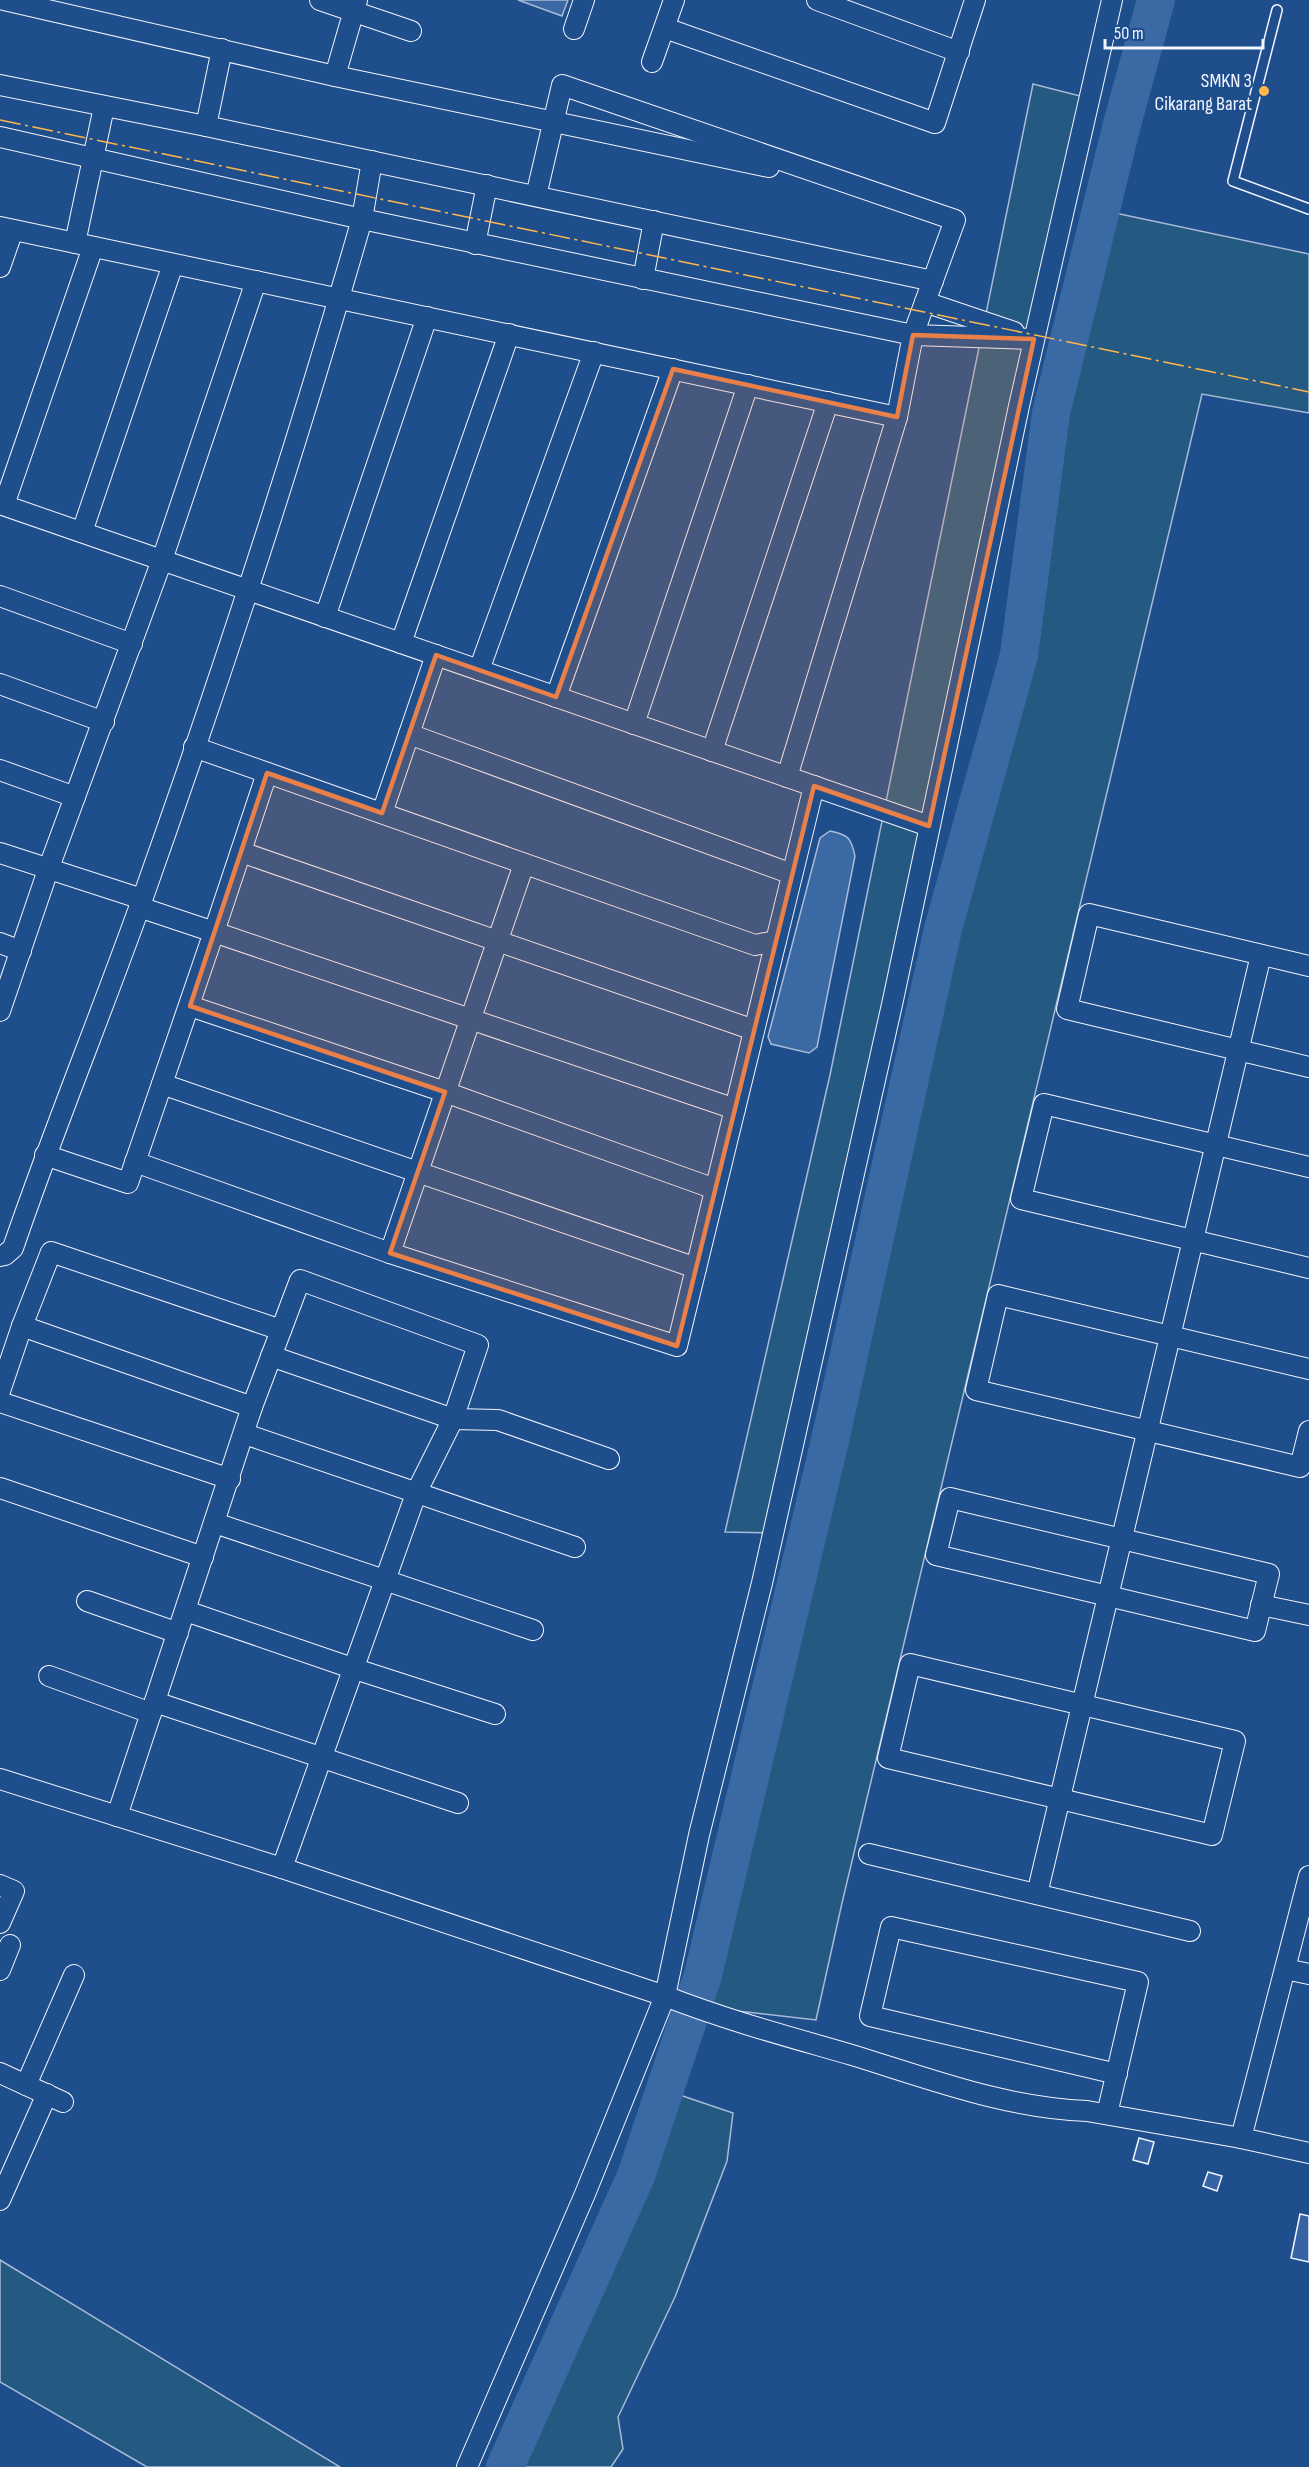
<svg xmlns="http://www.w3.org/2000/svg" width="1309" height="2467" viewBox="0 0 1309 2467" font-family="'Sofia Sans Condensed',sans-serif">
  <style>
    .green { fill: #245a82; stroke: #a8bbd7; stroke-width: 1.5 }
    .water { fill: #3b69a3; stroke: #a8bbd7; stroke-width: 1.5 }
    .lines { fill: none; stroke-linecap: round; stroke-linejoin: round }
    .river { stroke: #3b69a3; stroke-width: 38 }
    .building { fill: #3563a3; stroke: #f2f6ff; stroke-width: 1.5 }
    .service-casing { stroke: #f2f6ff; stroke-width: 12 }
    .minor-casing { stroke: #f2f6ff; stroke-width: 22 }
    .service { stroke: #1f4e8c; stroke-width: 9 }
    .minor { stroke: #1f4e8c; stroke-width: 20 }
    .power { stroke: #ffb74d; stroke-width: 1.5; stroke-dasharray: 21 4.5 3 4.5; stroke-linecap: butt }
    .marked { fill: #ea8049; fill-opacity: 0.2; stroke: #ea8049; stroke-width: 4.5; stroke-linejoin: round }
    .poi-dot { fill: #ffb74d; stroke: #1f4e8c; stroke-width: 2 }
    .labels { text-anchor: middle; stroke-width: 4.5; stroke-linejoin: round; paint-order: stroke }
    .poi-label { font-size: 20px; fill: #f2f6ff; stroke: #1f4e8c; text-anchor: end }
  </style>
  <rect width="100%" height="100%" fill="#1f4e8c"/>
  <g class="green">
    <polygon points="1033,84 1088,98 775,1533 725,1532 830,1075"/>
    <polygon points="1101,210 1309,254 1309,413 1202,394 842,1903 816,2020 693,2006 703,1975 809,1528 943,929 1020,648 1051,413"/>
    <polygon points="665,2090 733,2113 727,2161 675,2297 618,2417 623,2449 611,2467 505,2467 636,2176"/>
    <polygon points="0,2260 340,2467 147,2467 0,2382"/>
  </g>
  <g class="water">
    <polygon points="518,0 568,0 562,16"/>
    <path d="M830 831C849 835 851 838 855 856L817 1047 809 1053 771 1044 768 1037 820 838Z"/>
  </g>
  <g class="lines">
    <polyline class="river" points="505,2467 636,2176 703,1975 831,1436 943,929 1019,655 1051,413 1121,128 1156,0"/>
  </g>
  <g class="building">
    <polygon points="1139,2138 1154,2142 1148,2164 1133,2160"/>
    <polygon points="1208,2172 1222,2176 1217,2191 1203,2186"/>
    <polygon points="1300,2214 1309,2216 1309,2262 1291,2258"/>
  </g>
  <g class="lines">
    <defs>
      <polyline id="service" points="1277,10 1233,181 1309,209"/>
      <g id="minor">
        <polyline points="4,0 335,76 769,167"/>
        <polyline points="320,0 411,31"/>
        <polyline points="817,0 959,52"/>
        <path d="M1112 0 1019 406 893 1000 762 1583 699 1835 665 1996C726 2020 790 2037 852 2055 930 2079 1006 2108 1087 2111L1241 2138 1309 2153"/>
        <polyline points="665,28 935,123 975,0"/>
        <polyline points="574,29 584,0"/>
        <polyline points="222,49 206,126 933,281"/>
        <polyline points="652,62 674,0"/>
        <polyline points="335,76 357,0"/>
        <polyline points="0,85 206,126"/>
        <polyline points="0,137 362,219 913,335 1034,339"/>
        <polyline points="536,196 562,85 955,220 913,335 897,417 787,777"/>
        <polyline points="0,227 897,417"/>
        <polyline points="75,243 104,107"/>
        <polyline points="475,244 487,185"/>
        <polyline points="0,267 13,230"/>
        <polyline points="643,279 654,221"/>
        <polyline points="925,302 1014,332"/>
        <polyline points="0,504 929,826"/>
        <polyline points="4,505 93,247"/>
        <polyline points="82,532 173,264"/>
        <polyline points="0,596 132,644"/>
        <polyline points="325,617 427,317"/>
        <polyline points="401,643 509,334"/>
        <polyline points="479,670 594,352"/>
        <polyline points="0,684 104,722"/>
        <polyline points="556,697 673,369"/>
        <polyline points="634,724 748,385"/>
        <polyline points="409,734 792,874"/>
        <polyline points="194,747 755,945 776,941 814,786"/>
        <polyline points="712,751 828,402"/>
        <polyline points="0,770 75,797"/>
        <polyline points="267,773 214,932 735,1109"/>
        <polyline points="382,813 436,655"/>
        <polyline points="241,852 754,1030"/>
        <polyline points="0,853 142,899"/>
        <polyline points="0,943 21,951"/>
        <polyline points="1309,966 1089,914 1067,1009 1309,1067"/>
        <polyline points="190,1006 445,1092 715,1189"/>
        <polyline points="0,1011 48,870 162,560 256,281"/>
        <polyline points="162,1084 696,1268"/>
        <polyline points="45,1155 128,1183 214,932 139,907"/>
        <polyline points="135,1162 390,1253 677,1346 776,941"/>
        <polyline points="1309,1167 1044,1104 1021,1199 1309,1268"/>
        <polyline points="390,1253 524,864"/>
        <path d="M0 1256 5 1255 13 1248C53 1131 100 1017 142 900 222 675 296 449 362 219L372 161"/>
        <polyline points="22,1326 252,1407"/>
        <polyline points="271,1356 453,1419 498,1420 609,1459"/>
        <polyline points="1309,1369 998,1295 976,1390 1300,1467 1309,1431"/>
        <polyline points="0,1391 22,1326 51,1252 281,1330"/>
        <polyline points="0,1402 230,1479"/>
        <polyline points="245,1434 575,1547"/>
        <polyline points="0,1488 203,1557"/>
        <polygon points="950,1498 1269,1574 1255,1631 936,1555"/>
        <polyline points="215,1523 533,1630"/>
        <polyline points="87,1601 178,1633"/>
        <polyline points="1261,1605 1309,1615"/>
        <polyline points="186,1611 352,1668 495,1714"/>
        <polygon points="910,1664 1235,1741 1212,1835 888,1758"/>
        <polyline points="49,1676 151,1713"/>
        <polyline points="155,1702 458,1803"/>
        <polyline points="0,1779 282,1868 665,1996 585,2194 467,2467"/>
        <polyline points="117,1816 252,1407 300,1280 478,1345 453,1419 417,1491 282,1868"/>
        <polyline points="869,1854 1190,1931"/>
        <polyline points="0,1885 14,1891 0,1923"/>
        <polyline points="1037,1894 1261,955"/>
        <polyline points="1285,1969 1309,1974"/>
        <polyline points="0,1970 10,1945"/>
        <polyline points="0,2073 63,2102"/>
        <polyline points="26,2085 74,1975"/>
        <polyline points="1107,2114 1138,1982 891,1927 870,2016 1117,2074"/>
        <polyline points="1241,2138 1309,1876"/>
        <polyline points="0,2200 47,2094"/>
      </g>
    </defs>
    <use href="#service" class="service-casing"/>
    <use href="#minor" class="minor-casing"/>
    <use href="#service" class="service"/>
    <use href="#minor" class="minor"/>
    <polyline class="power" points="0,120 1309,392"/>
  </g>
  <path class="marked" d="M913 335 1034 339 929 826 814 786 677 1346 390 1253 445 1092 190 1006 267 773 382 813 436 655 556 697 673 369 897 417Z"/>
  <circle class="poi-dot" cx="1264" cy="91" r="6"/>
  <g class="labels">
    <g class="poi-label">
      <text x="1252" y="87">SMKN 3<tspan x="1252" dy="23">Cikarang Barat</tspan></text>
    </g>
  </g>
  <path d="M1105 39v9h158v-9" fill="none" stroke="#f2f6ff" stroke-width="3"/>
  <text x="1114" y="39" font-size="18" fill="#f2f6ff" stroke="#1f4e8c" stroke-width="4.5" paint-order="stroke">50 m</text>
</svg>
